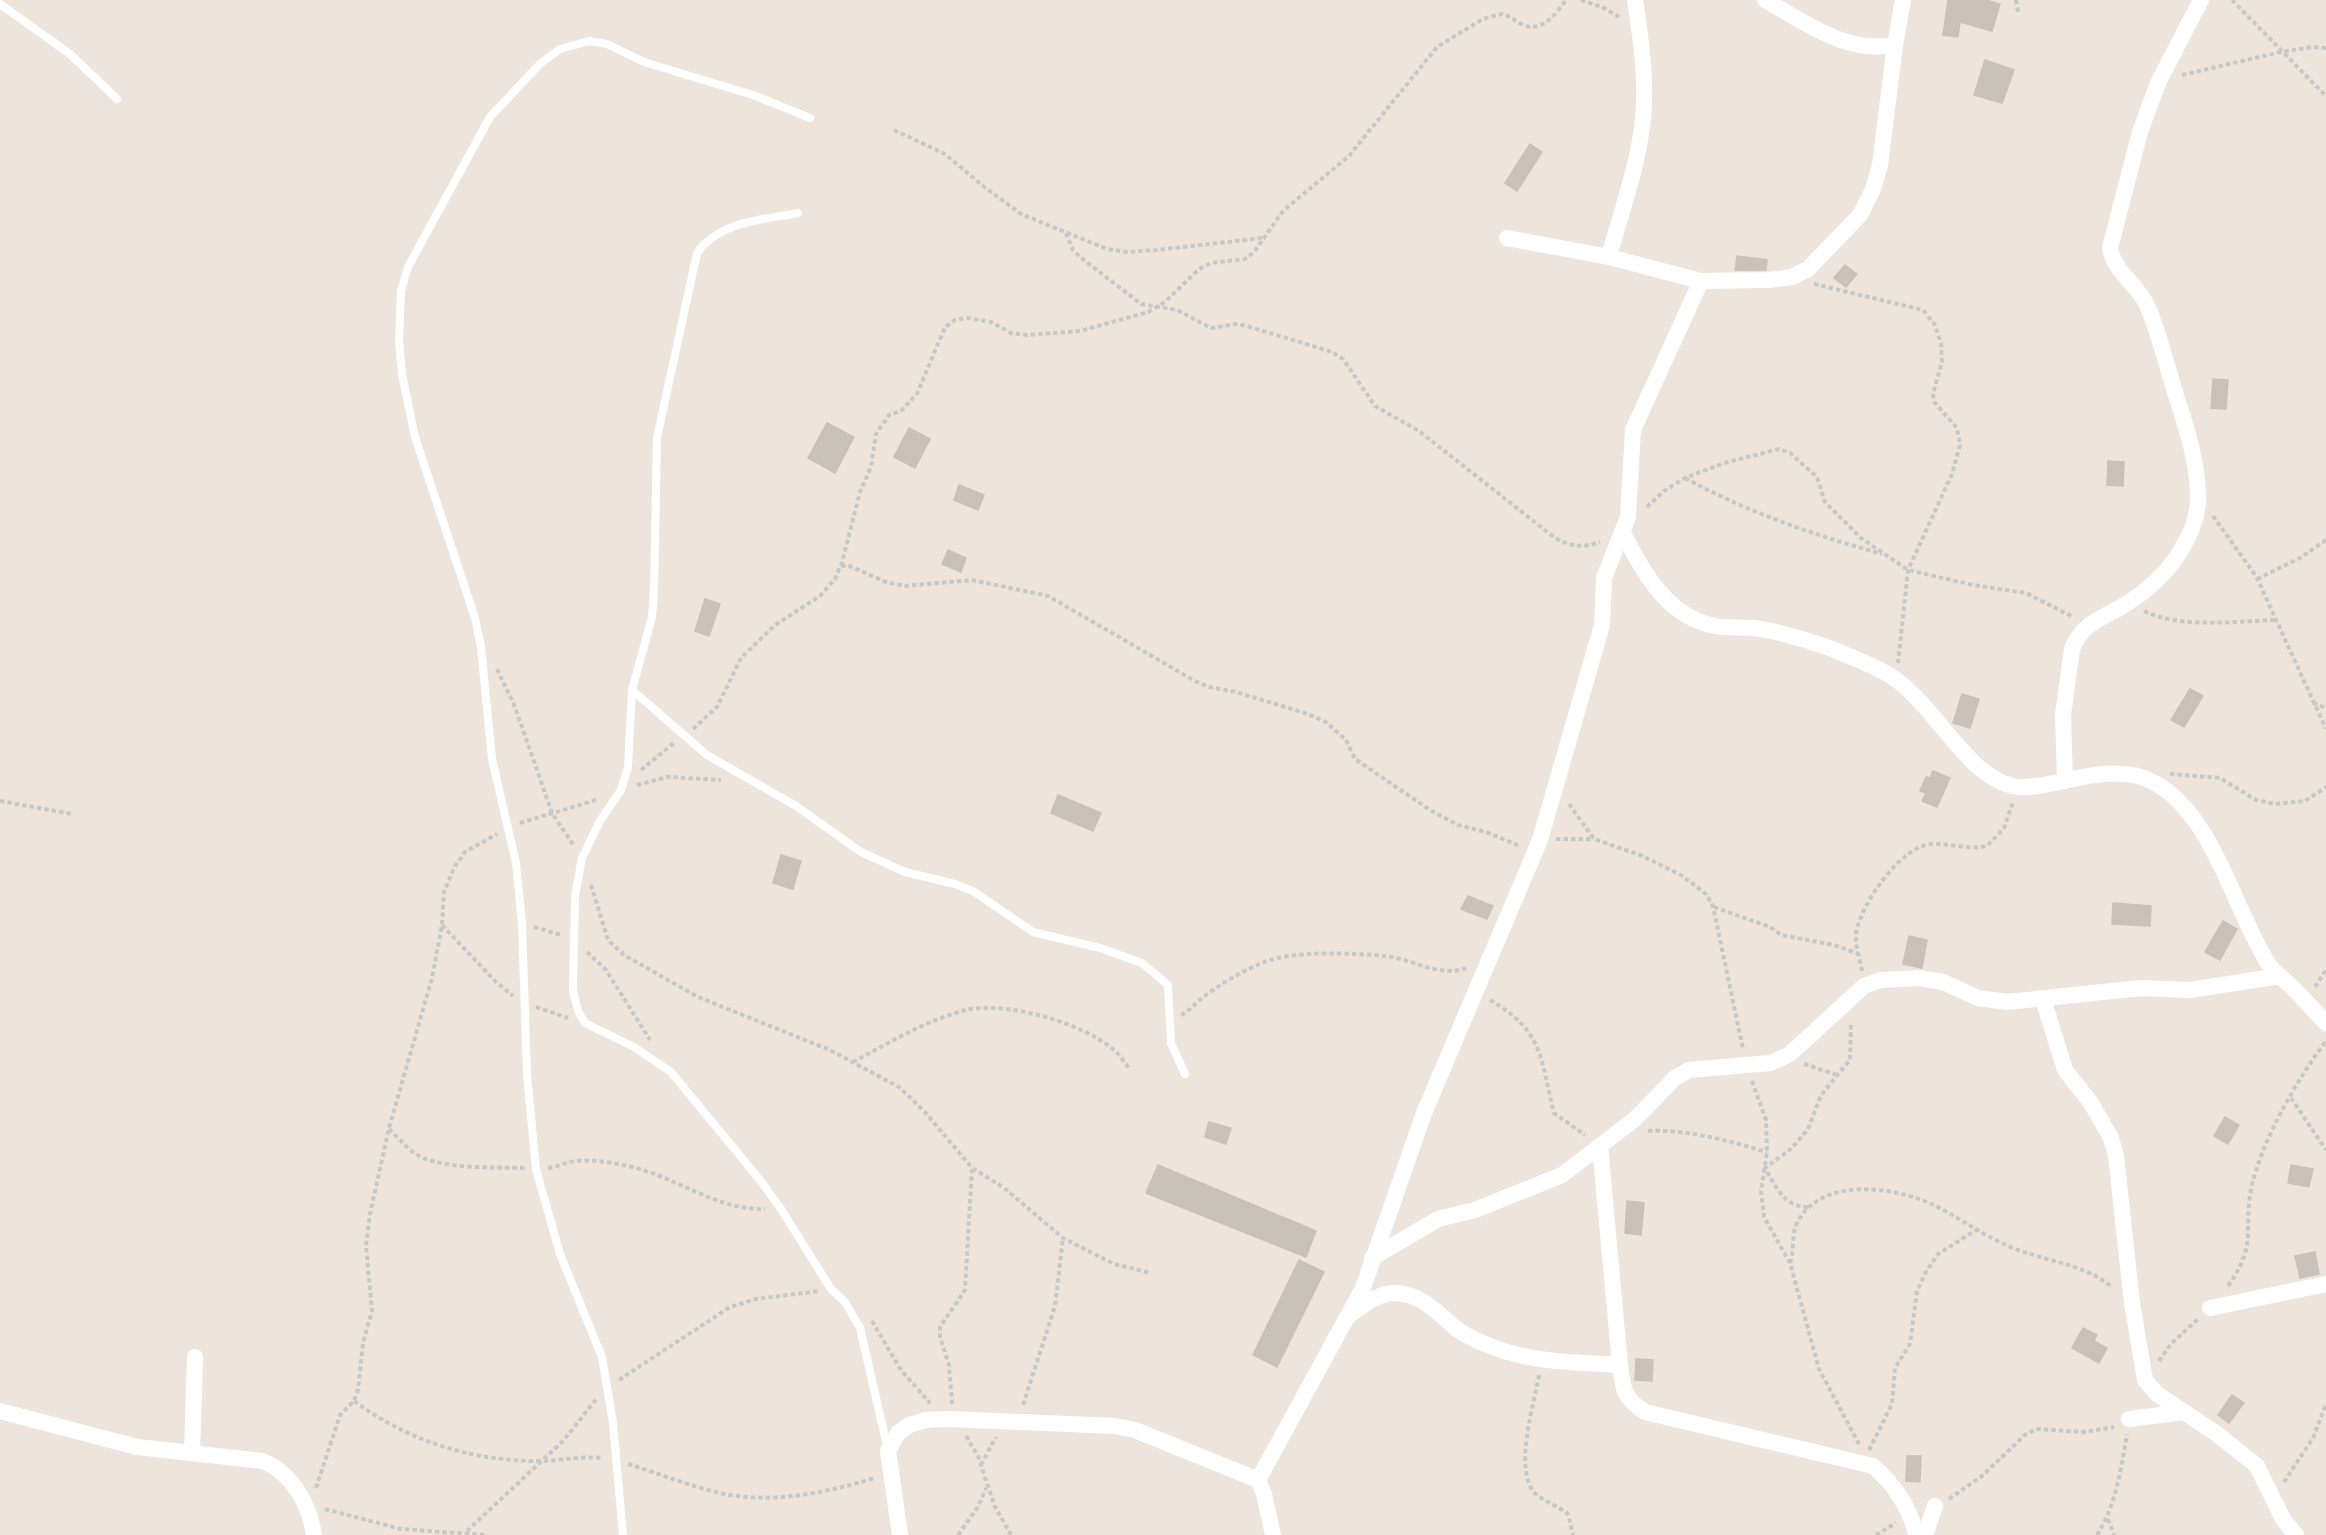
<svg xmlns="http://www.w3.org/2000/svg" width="2326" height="1535" viewBox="0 0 2326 1535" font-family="Arial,sans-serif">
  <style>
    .building { fill: #c8c2bb; stroke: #c9c1b5; stroke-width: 1.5 }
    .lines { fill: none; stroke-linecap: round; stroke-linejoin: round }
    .path { stroke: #c8c8c8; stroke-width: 4; stroke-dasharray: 4.5 3; stroke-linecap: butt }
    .service { stroke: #fff; stroke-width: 8 }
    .minor { stroke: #fff; stroke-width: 16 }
  </style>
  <rect width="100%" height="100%" fill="#ede5db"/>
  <g class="building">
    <polygon points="1948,0 1985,0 2000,4 1992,31 1960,22 1958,37 1943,35"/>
    <polygon points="1985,60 2014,70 2002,103 1974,95"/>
    <polygon points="1530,144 1542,152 1517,191 1505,183"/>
    <polygon points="1737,256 1767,260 1766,270 1735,270"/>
    <polygon points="1845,265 1857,274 1846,287 1834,278"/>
    <polygon points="2213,379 2228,380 2226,409 2211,408"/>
    <polygon points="827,423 854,437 835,473 808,458"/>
    <polygon points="909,428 930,439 915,468 894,457"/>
    <polygon points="2108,461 2124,462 2123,486 2107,485"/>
    <polygon points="959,485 984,495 978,510 954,500"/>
    <polygon points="948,550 966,558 961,572 942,564"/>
    <polygon points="705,599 720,604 709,636 695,631"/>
    <polygon points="2190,689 2203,696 2184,727 2171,720"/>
    <polygon points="1962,694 1979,699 1970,728 1953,723"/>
    <polygon points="1933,771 1950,778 1937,807 1922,801 1926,793 1920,791 1926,777 1930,778"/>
    <polygon points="1058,795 1101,813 1093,831 1051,813"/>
    <polygon points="781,855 801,861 793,889 773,883"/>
    <polygon points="1468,896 1493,906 1487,919 1461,909"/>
    <polygon points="2113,903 2151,906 2150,926 2112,924"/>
    <polygon points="2223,921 2237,929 2220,960 2205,952"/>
    <polygon points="1909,936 1927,940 1922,968 1903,964"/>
    <polygon points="2225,1117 2239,1125 2228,1144 2214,1136"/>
    <polygon points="1209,1122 1231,1128 1226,1144 1205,1137"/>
    <polygon points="1158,1165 1316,1231 1306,1257 1146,1193"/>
    <polygon points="2291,1165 2313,1169 2309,1187 2288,1183"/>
    <polygon points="1627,1201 1644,1203 1641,1235 1625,1233"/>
    <polygon points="2315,1252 2319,1274 2300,1278 2295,1256"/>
    <polygon points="1299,1260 1324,1272 1277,1367 1253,1355"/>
    <polygon points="2083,1328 2097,1335 2094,1341 2107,1348 2099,1363 2072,1348"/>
    <polygon points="1636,1359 1653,1360 1652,1381 1635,1380"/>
    <polygon points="2232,1395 2244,1403 2229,1423 2218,1415"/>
    <polygon points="1907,1456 1921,1456 1920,1482 1906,1481"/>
  </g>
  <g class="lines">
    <g class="path">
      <polyline points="1581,0 1604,8 1621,18"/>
      <polyline points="2016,0 2018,12"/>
      <polyline points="2232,0 2326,96"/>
      <polyline points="2182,75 2281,52 2313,47 2326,48"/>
      <polyline points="894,130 945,154 983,186 1021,214 1107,249 1127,252 1157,250 1262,238"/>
      <path d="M1066 233 1073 250 1080 257 1141 304 1177 310 1211 328 1237 324 1247 326 1332 352 1343 359 1375 406 1419 431 1555 538C1572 547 1582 548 1600 542"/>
      <polyline points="1814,284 1923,310 1935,325 1941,343 1942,362 1933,394 1934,402 1957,428 1960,445 1952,474 1908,570 1898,663"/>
      <path d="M1685 478C1747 512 1814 535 1882 554"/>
      <polyline points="1647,507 1664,491 1685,478 1724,463 1779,449 1790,453 1817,477 1825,502 1861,538 1908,570 1973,585 2026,593 2073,617"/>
      <polyline points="2213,516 2256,576 2326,729"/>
      <path d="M841 566 860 492 871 467 876 434 889 415 901 411 917 394 945 327 955 320 967 318 991 322 1011 333 1027 335 1080 331 1148 312 1165 302 1199 269 1211 263 1245 259 1254 252 1283 211 1349 156 1437 47 1483 19 1501 14C1510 16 1515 21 1523 25 1543 33 1556 13 1566 0"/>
      <polyline points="2257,579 2300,558 2326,540"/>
      <path d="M2144 611C2182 629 2235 621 2277 620"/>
      <polyline points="497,669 515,707 552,813 574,846"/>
      <polyline points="2313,703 2326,708"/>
      <polyline points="693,729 717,707 741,658 775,625 820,596 835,579 840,567 847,565 886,582 904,586 972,580 1048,596 1195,681 1209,687 1236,692 1305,713 1326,722 1346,740 1355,759 1430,810 1458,825 1486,832 1520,846"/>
      <polyline points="641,770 675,742"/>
      <polyline points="2170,774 2220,778 2256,800 2275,804 2305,801 2326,787"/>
      <polyline points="637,785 667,777 721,780"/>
      <polyline points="0,801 72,814"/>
      <polyline points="1569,804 1594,839 1640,855 1681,875 1706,894 1713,906 1743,1049"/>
      <polyline points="520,823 599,799"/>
      <polyline points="1556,839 1594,839"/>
      <polyline points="591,885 608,940 624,955 698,997 830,1050 899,1087 924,1111 972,1168 1003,1187 1063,1238 1114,1264 1151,1273"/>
      <polyline points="1714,907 1770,927 1781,935 1834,945 1859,954"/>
      <polyline points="442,925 496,982 513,996"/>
      <polyline points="534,927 561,935"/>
      <polyline points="587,952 606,970 650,1040"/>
      <path d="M1862 971C1860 960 1855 945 1856 934 1860 905 1900 847 1931 844 1950 843 1968 850 1987 846L2004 828 2013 802"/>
      <polyline points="2315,987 2326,970"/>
      <path d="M1490 1000C1545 1032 1540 1059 1554 1113L1585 1135"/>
      <polyline points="536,1007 568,1018"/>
      <path d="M1181 1015C1189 1011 1195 1004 1202 998 1219 985 1242 971 1262 963 1292 950 1352 953 1386 956 1412 959 1440 978 1466 968"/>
      <path d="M853 1062C889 1043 926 1020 966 1010 1007 1001 1083 1023 1114 1050 1120 1055 1124 1062 1129 1068"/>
      <polyline points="1804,1064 1837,1075"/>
      <polyline points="1752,1081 1766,1120 1767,1152 1761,1191 1764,1217 1790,1263 1819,1369 1860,1446"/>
      <polyline points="2291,1098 2326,1150"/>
      <path d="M389 1129C397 1136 404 1145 413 1152 436 1170 496 1167 526 1168"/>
      <path d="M1648 1131C1687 1129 1729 1141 1767 1152"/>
      <path d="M548 1168C557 1167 566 1162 575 1161 600 1159 629 1165 652 1173 690 1187 724 1210 765 1209"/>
      <path d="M1808 1207C1784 1207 1776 1187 1765 1168L1791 1149 1808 1129 1821 1095 1850 1060 1851 1022"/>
      <path d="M1790 1263C1795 1250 1791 1235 1797 1223 1821 1175 1897 1187 1936 1206 1959 1218 1980 1233 2004 1244 2039 1261 2082 1262 2112 1287"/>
      <path d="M2228 1286C2259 1242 2242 1231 2252 1185 2263 1138 2297 1080 2326 1041"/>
      <polyline points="872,1321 901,1370 930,1403"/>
      <polyline points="2159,1361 2171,1344 2198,1319"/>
      <path d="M1539 1375C1535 1401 1512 1472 1536 1494 1545 1502 1558 1506 1568 1514L1573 1535"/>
      <polyline points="619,1380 730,1307 756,1299 819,1291"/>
      <path d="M354 1401C410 1442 474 1462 544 1461 564 1460 583 1456 603 1458"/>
      <polyline points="952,1404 949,1365 940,1337 940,1327 965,1290 972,1168"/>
      <polyline points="1023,1405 1055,1306 1063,1238"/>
      <polyline points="966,1436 978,1456 995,1507 1011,1535"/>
      <polyline points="1869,1450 1892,1404 1895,1368 1910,1344 1917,1291 1926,1272 1938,1254 1976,1230"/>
      <path d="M628 1464C661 1474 696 1489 730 1495 779 1503 827 1492 875 1478"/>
      <polyline points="981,1465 996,1437"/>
      <polyline points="2284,1482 2313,1438 2326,1404"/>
      <polyline points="316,1488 340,1415 354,1401 358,1390 363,1343 372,1311 366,1246 370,1214 389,1128 432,978 442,925 444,892 455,866 465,852 497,834"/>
      <polyline points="1949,1499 1982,1476 2025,1435 2036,1429 2084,1432 2114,1427"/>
      <polyline points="325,1509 401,1529 486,1535"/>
      <polyline points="2108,1519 2114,1535"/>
      <polyline points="467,1531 563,1441 597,1398"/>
      <polyline points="958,1535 978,1507 986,1488"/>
      <polyline points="1876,1535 1896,1523"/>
      <path d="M2097 1535C2116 1505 2121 1469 2127 1434"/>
    </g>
    <g class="service">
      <polyline points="0,4 70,54 117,99"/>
      <path d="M798 213C763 220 719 221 697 253L657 438 654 590 652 617 632 690 628 767 621 790 600 821 582 858 575 896 573 991 578 1011 585 1023 634 1047 671 1072 760 1180 781 1209 831 1289 845 1302 860 1328 888 1450"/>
      <polyline points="632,690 707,755 796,806 861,852 905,872 955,884 973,891 1033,932 1100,948 1142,963 1168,985 1171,1043 1185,1074"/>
      <polyline points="623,1535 613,1423 602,1357 560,1254 536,1169 527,1075 522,923 516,863 492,759 481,647 475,618 415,437 402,374 399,341 401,291 408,267 490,117 541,63 560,49 589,41 607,44 644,62 753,95 810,118"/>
    </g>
    <g class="minor">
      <path d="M1765 0C1806 23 1846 54 1895 45"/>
      <polyline points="1507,238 1609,257 1701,281 1768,280 1792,277 1808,269 1860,215 1873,189 1880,165 1895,45 1903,0"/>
      <path d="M1609 257C1622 208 1644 150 1644 100 1645 67 1640 33 1635 0"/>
      <path d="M1623 533C1644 573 1667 617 1715 626 1730 629 1746 626 1761 629 1803 637 1847 653 1884 672 1932 697 1963 774 2012 786 2024 789 2037 786 2049 784 2082 777 2123 765 2155 783 2214 816 2233 908 2268 963 2274 973 2285 980 2294 989 2305 1000 2315 1012 2326 1023"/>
      <path d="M2065 781 2063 714 2072 649C2083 621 2103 619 2126 604 2148 590 2168 572 2181 550 2191 534 2199 514 2198 494 2197 454 2182 416 2171 379 2164 354 2157 328 2147 305 2137 284 2114 272 2110 248L2140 132 2158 83 2201 0"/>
      <polyline points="2043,999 2065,1070 2091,1103 2111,1138 2116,1156 2132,1303 2145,1380 2157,1394 2217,1434 2257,1466 2283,1519 2296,1535"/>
      <polyline points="1600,1146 1620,1365"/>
      <polyline points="1372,1258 1438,1219 1475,1210 1562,1175 1635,1119 1675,1078 1689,1070 1770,1063 1790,1054 1864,986 1881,980 1919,978 1943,982 1978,998 2007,1002 2141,988 2190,990 2280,976"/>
      <polyline points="2210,1308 2326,1284"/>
      <path d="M1351 1314C1364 1305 1378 1293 1395 1293 1420 1293 1437 1312 1453 1326 1462 1334 1475 1340 1485 1344 1529 1363 1574 1362 1620 1365 1623 1389 1623 1398 1645 1412L1873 1466C1893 1483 1911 1509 1916 1535"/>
      <path d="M0 1411 137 1447 263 1461C293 1474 309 1504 314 1535"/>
      <polyline points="2129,1419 2184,1412"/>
      <polyline points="192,1453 195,1357"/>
      <polyline points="1258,1480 1363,1288 1424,1113 1540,840 1602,625 1604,578 1628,517 1633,430 1701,281"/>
      <polyline points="900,1535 888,1451 898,1433 909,1425 926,1420 949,1419 1115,1426 1135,1430 1258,1480 1264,1494 1273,1535"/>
      <polyline points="1925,1535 1935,1506"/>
    </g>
  </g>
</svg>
